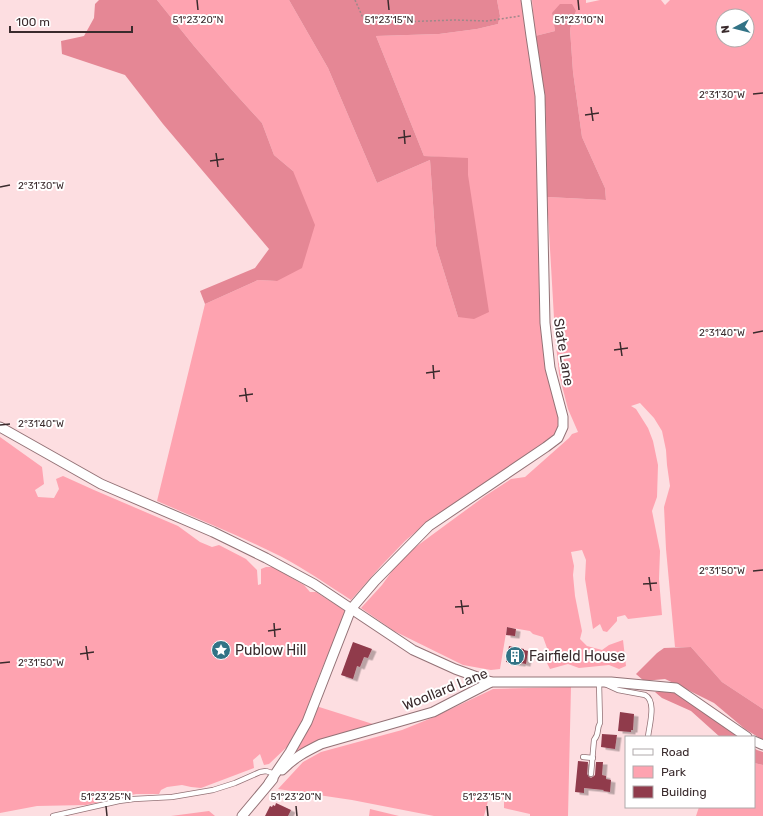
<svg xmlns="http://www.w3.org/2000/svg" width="763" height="816" viewBox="0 0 763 816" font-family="Rubik,sans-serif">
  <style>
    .green { fill: #fea3b0; fill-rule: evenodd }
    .forest { fill: #e58795 }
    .building { fill: #903b4c; filter: url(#shadow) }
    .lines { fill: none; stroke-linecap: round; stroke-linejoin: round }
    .lane-casing { stroke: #937276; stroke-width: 6 }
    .street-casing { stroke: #937276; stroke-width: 11 }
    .path { stroke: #9f888a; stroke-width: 1.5; stroke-dasharray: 2 2; stroke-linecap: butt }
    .lane { stroke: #fff; stroke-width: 4.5 }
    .street { stroke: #fff; stroke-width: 9 }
    .ticks { fill: none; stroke: #3a2b2d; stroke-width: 1.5 }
    .labels { text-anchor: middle; stroke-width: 4; stroke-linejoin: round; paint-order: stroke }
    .street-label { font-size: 14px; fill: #3a2b2d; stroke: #fff }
    .poi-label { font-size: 14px; fill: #3a2b2d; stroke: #fff; text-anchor: start }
    .ticks-label { font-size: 10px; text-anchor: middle; fill: #3a2b2d; stroke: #fff; stroke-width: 4; stroke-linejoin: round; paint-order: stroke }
  </style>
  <defs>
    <filter id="shadow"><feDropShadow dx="4.5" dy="2.5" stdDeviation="0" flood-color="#0004"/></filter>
  </defs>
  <rect width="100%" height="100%" fill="#fddee1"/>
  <g class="green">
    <path d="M157 0H289L328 68 377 183 430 160 436 246 458 317 468 175V159L424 156 376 36 439 34 477 29 498 24 500 16 497 0H523L536 96 541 323 559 417V425L554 436 425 524 405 541 381 566 351 600C328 585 305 569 280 556 240 536 198 519 157 501L205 304 258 280 277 281 293 171 274 155 262 123 231 89 194 46Z"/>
    <path d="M532 0H586V3L600 0H661L665 5 670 0H763V709L722 682 691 647H675L666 549 664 507 670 486 667 465 666 450 662 431 654 418 640 403 631 406 636 409 648 428 653 441 658 465 657 497 652 511 660 551 659 579 662 615 628 619 625 615 617 617V621L607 632 603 631 600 624 593 629 585 579 586 560 582 550 571 552 574 566 573 575 575 596 582 631 580 639 587 646 602 650 609 645 623 640 626 666 619 669 609 665 579 668 568 664 550 669 546 661 547 648 543 637 533 634 530 631 507 627 500 669 491 670 463 665 394 631 361 608 382 585 402 557 485 496 511 479 525 477 569 438 572 434 578 432 568 409 559 374 555 335 547 197 606 200 605 188 582 137 573 72 570 29 576 11 552 13 555 31 535 36ZM723 16H747V40H723Z"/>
    <polygon points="0,437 42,467 44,484 35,490 38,497 54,498 59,489 56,479 63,476 94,490 178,526 200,542 212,547 219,545 246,559 257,570 258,585 261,584 261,569 266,567 273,567 304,585 310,592 316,592 344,610 344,617 321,671 302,722 290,744 269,764 264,765 260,754 253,760 254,768 201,788 191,787 182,785 167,787 161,790 159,794 136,794 86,805 37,806 0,813"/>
    <polygon points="571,687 568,816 530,816 530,814 504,808 504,800 489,797 484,816 434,816 352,800 278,789 303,762 321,752 402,730 434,717 493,689"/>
    <polygon points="316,706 376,725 294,755 292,750"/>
    <polygon points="754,763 763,765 763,816 696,816 699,807 754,807"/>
    <polygon points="370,809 399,816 369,816"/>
    <polygon points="209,811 215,816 171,816"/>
  </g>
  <g class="forest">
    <polygon points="99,0 157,0 194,46 231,89 262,123 274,155 293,171 315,225 302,268 277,281 258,280 205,304 200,291 255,268 269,249 163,124 125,75 62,54 61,41 84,36 94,18 95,4"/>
    <polygon points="289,0 497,0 500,16 498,24 477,29 439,34 376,36 424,156 468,158 468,175 489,312 474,319 458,317 436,246 430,160 377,183 328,68"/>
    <polygon points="560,4 572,4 576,11 570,29 573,72 582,137 605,188 606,200 547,197 546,117 544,93 535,36 555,31 552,13"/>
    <polygon points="691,647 722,682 763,709 763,740 745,729 714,703 686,689 665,679 644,681 636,674 657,653 664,648"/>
    <polygon points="670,690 681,696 738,737 720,737 691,711 662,698 655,692"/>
    <polygon points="754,748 757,750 763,752 763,765 754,763"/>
  </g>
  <g class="building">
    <polygon points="507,627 516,629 515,636 506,635"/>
    <polygon points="353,642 372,649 368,658 364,657 360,667 357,666 353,679 341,675"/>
    <polygon points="509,646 524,649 524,650 528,651 526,664 521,663 521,664 506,662"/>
    <polygon points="620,712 634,714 633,730 631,730 631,732 618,731"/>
    <polygon points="602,734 617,735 615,749 601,747"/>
    <polygon points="578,761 588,762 587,774 589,777 591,778 594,776 595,775 596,762 603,762 602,775 606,776 606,779 611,780 610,792 603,791 604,790 584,788 584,793 575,792"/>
    <polygon points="276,803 291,810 288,816 265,816 270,806 272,807 273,805 275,806"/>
  </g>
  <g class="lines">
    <defs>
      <g id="lane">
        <path d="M605 684 618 690 645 695C657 701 649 726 648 737"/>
        <polyline points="583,757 593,758"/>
        <path d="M591 774 594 740C600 733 596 730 600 723L599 682"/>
        <polyline points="53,816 119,801 134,799 172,797 213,790 235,783 260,772 266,771 275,774"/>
      </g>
      <g id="street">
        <polyline points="0,427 101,484 213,532 266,558 314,584 413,650 455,669 491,682"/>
        <polyline points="754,741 763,745"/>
        <path d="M282 770C295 757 305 752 321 744L433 712 491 682H611L676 688 747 737"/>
        <polyline points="269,783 290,752 307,722 351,609 375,581 429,526 546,447 558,438 563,427 563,417 550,368 545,323 540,96 531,36 526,0"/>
        <polyline points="242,816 273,779"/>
      </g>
    </defs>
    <use href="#lane" class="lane-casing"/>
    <use href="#street" class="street-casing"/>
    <polyline class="path" points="355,0 363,18 372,23 455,20 487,21 520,16"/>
    <use href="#lane" class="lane"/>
    <use href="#street" class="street"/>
  </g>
  <path class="ticks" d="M197 0 198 10M388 0 389 10M578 0 579 10M753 94 763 93M591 107 593 121M585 115 599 113M404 130 405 144M398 138 411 136M216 153 218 167M210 161 224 159M0 187 10 185M753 333 763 331M620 342 622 356M614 350 628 348M433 365 434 379M426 373 440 371M245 388 247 402M239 396 253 394M0 425 10 424M753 571 763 570M649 577 651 591M643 584 657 583M461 600 463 614M455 607 469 606M274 623 275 637M268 631 281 629M86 646 88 660M80 654 94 652M0 663 10 662M106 806 107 816M296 806 297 816M487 806 488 816"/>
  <defs>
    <symbol id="sight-disc" viewBox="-11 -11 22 22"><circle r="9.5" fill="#327386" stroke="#fff"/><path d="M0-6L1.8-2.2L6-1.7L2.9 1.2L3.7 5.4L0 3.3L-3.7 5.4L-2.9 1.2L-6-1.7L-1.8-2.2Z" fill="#fff"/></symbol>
    <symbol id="building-disc" viewBox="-11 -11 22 22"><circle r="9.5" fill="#327386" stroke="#fff"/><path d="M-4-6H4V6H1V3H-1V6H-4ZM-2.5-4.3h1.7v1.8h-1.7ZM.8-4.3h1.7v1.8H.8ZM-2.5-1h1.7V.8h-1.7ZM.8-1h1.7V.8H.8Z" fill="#fff"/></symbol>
  </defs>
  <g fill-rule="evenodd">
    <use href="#sight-disc" x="210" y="639" width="22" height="22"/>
    <use href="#building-disc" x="504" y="645" width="22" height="22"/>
  </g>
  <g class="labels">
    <g class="street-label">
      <text transform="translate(564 352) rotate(81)" y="5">Slate Lane</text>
      <text transform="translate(445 689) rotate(-22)" y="5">Woollard Lane</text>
    </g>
    <g class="poi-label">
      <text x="235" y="655">Publow Hill</text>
      <text x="529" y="661">Fairfield House</text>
    </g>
  </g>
  <g class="ticks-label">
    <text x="198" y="23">51°23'20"N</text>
    <text x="389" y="23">51°23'15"N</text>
    <text x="579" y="23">51°23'10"N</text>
    <text x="722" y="98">2°31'30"W</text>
    <text x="41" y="189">2°31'30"W</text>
    <text x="722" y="336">2°31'40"W</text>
    <text x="41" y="427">2°31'40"W</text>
    <text x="722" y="574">2°31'50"W</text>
    <text x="41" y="666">2°31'50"W</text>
    <text x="106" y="800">51°23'25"N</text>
    <text x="296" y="800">51°23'20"N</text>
    <text x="487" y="800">51°23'15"N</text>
  </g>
  <rect x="625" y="736" width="130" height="72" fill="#ffffff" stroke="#b0aaab"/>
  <rect x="633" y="749" width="20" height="6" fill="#ffffff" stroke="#b0aaab"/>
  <text x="661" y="756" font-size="12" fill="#3a2b2d">Road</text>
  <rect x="633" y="766" width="20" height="12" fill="#fea3b0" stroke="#b0aaab"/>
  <text x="661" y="776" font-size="12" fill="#3a2b2d">Park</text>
  <rect x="633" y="786" width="20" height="12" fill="#903b4c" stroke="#b0aaab"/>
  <text x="661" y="796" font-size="12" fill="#3a2b2d">Building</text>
  <g transform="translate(735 28) rotate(263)"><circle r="19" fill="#ffffff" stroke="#b0aaab"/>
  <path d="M0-3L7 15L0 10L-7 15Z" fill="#327386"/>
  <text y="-6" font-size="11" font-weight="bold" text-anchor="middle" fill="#3a2b2d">N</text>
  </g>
  <path d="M10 26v6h122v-6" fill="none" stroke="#3a2b2d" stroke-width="2"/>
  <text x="16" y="26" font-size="12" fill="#3a2b2d" stroke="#ffffff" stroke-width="3" paint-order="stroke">100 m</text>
</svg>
